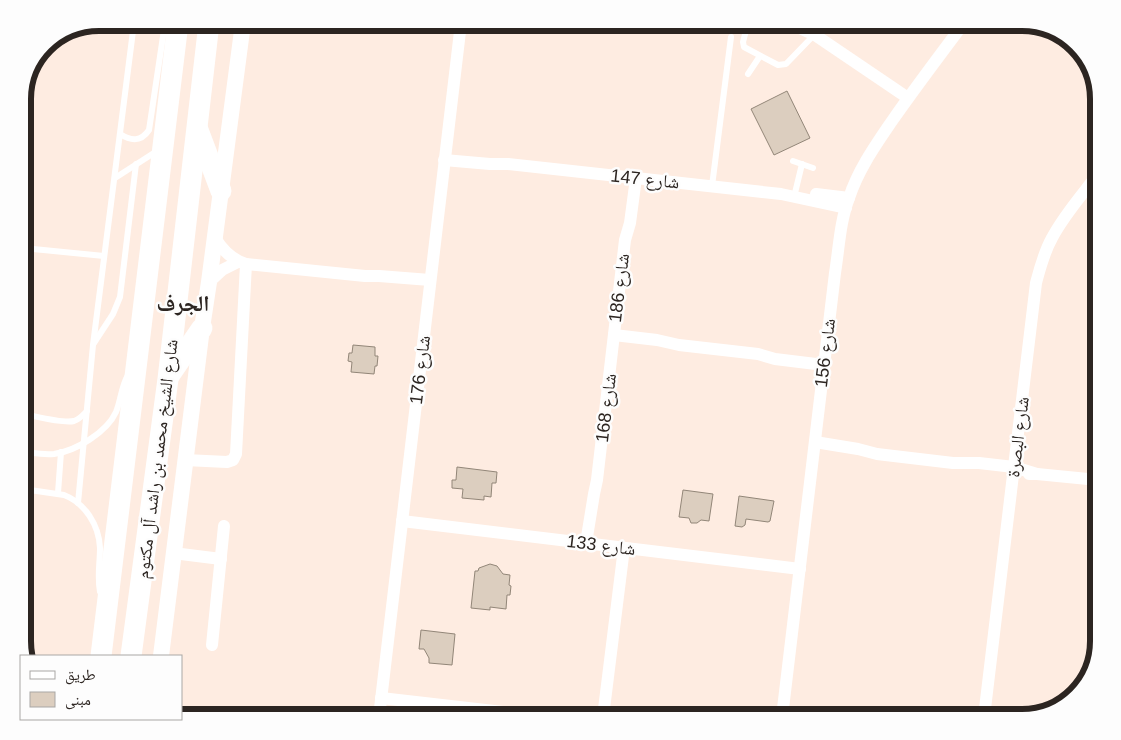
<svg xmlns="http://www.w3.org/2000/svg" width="1121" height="740" viewBox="0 0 1121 740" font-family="Arial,'Noto Naskh Arabic',sans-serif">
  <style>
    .building { fill: #dccebf; stroke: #928678 }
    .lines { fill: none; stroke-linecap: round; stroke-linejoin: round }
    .service { stroke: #fff; stroke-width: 6 }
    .minor { stroke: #fff; stroke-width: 12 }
    .tertiary { stroke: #fff; stroke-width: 16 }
    .trunk { stroke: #fff; stroke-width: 21 }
    .labels { text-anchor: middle; stroke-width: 5; stroke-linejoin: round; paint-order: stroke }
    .street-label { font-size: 18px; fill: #2c2521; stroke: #fdfdfd }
    .district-label { font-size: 22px; font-weight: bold; fill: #2c2521; stroke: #fdfdfd }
    .rim { fill: none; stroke: #2c2521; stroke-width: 6 }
  </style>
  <rect width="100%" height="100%" fill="#feece1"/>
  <g class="building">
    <polygon points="787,91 810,138 774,155 751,109"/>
    <polygon points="353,345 375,347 375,356 378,356 377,366 375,366 374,374 351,372 352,362 348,361 349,353 352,353"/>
    <polygon points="457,467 497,472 496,483 492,483 491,497 484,496 484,500 462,498 463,489 452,488 452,480 456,480"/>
    <polygon points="683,490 713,494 709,521 701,520 697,523 691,523 689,518 679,517"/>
    <polygon points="739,496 774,501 770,521 768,522 746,519 745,525 742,527 735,526"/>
    <polygon points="490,564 497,566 503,574 510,575 509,585 511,586 510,595 507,595 506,609 490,607 490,610 471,608 475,571 478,571 479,568"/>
    <polygon points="421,630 455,634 452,665 429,663 429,658 424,649 419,649"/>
  </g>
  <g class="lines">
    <g class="service">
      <polyline points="748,23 743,42 744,47 778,65 786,64 814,35"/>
      <polyline points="748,74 760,56"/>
      <path d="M120 134C131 141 141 142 149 130L165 23"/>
      <polyline points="793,161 813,168"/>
      <polyline points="115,178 157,151"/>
      <polyline points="712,186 731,37"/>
      <polyline points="795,193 802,164"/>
      <polyline points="23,248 104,256"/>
      <polyline points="94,343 113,314 120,297 136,164"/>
      <path d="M23 414C35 416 63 424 74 421 80 419 83 415 87 411"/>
      <path d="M23 452C33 453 43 455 54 454 76 451 107 432 116 412 121 400 121 387 128 375"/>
      <path d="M23 489 64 495C85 503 99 525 100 548 100 563 97 576 100 592"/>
      <polyline points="58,493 61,452"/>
      <polyline points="78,503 93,345 134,23"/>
    </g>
    <g class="minor">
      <polyline points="789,23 815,35 908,98"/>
      <polyline points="444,160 490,164 508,164 781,194 846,208"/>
      <polyline points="816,194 849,198"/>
      <path d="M215 238C223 251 232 260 246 264L365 276H379L430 280"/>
      <polyline points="209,282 222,270 238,262"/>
      <polyline points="614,335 657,340 679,345 758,354 775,359 824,365"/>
      <polyline points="815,442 858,449 877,454 953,463 979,463 1014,467 1037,474"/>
      <polyline points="185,460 227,462 233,460 236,454 246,264"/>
      <polyline points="1029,474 1037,474 1098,480"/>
      <polyline points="402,521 800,569"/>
      <polyline points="586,543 594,494 597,480 625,240 630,223 636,178"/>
      <polyline points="173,553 221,559"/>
      <polyline points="212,645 224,526"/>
      <polyline points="381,698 548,717"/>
      <polyline points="379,717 461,23"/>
      <polyline points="603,717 624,548"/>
      <path d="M782 717 835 273C839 248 840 221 849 198 858 170 875 146 892 121 915 88 940 55 964 23"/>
      <path d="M984 717 1036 283C1040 268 1044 252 1052 238 1064 215 1082 195 1098 174"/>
    </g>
    <polyline class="tertiary" points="161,656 202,328 209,282 243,23"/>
    <g class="trunk">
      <polyline points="198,130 221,191"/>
      <polyline points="169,376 202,328"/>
      <polyline points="101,656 178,23"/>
      <polyline points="131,656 168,379 209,23"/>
    </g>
  </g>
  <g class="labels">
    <g class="street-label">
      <text transform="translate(645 179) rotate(6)" y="6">شارع 147</text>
      <text transform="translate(619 288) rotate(-83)" y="6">شارع 186</text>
      <text transform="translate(825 353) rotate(-83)" y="6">شارع 156</text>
      <text transform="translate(420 370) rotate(-83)" y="6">شارع 176</text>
      <text transform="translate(606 408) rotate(-83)" y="6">شارع 168</text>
      <text transform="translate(1018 437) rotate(-83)" y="6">شارع البصرة</text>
      <text transform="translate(157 459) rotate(-83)" y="6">شارع الشيخ محمد بن راشد آل مكتوم</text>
      <text transform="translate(601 545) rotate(7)" y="6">شارع 133</text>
    </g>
    <g class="district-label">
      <text x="183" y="311">الجرف</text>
    </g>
  </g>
  <path d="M0 0H1121V740H0ZM99 31H1022A68 68 0 0 1 1090 99V641A68 68 0 0 1 1022 709H99A68 68 0 0 1 31 641V99A68 68 0 0 1 99 31Z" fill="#fdfdfd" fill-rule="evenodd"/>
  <path class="rim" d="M99 31H1022A68 68 0 0 1 1090 99V641A68 68 0 0 1 1022 709H99A68 68 0 0 1 31 641V99A68 68 0 0 1 99 31Z"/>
  <rect x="20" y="655" width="162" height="65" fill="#fdfdfd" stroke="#a9a7a5"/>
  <rect x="30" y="671" width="25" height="8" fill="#ffffff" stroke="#a9a7a5"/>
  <text x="65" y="680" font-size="15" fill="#2c2521">طريق</text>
  <rect x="30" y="692" width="25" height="15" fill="#dccebf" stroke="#a9a7a5"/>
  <text x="65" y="705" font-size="15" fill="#2c2521">مبنى</text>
</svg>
